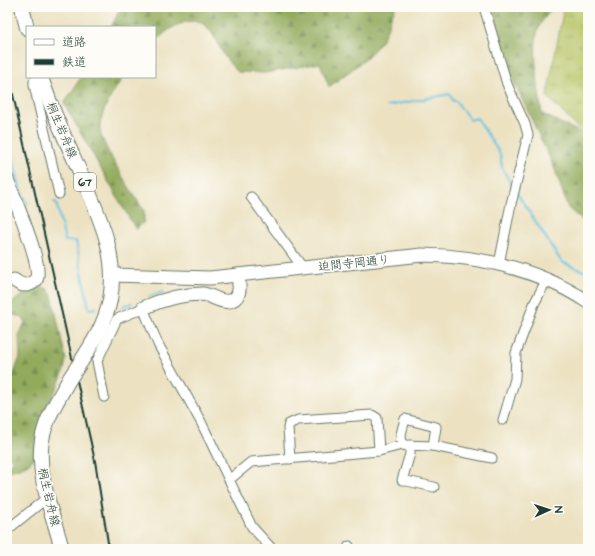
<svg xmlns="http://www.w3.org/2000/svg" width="595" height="556" viewBox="0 0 595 556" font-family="'Architects Daughter','Klee One',sans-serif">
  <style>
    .grass { fill: url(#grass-tufts); stroke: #6c814e }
    .forest { fill: url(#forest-firs); stroke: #587448 }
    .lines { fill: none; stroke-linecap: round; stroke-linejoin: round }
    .stream { stroke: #64c2e3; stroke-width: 2 }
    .street-casing { stroke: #677766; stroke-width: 11 }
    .secondary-casing { stroke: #677766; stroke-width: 15 }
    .primary-casing { stroke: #677766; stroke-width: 16 }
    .street { stroke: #fff; stroke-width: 9 }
    .secondary { stroke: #fff; stroke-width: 13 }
    .primary { stroke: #fff; stroke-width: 14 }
    .rail { stroke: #1f3d34; stroke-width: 2 }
    .primary-bridge-casing { stroke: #677766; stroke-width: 16; stroke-linecap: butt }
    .primary-bridge { stroke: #fff; stroke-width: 14 }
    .labels { text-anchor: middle; stroke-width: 3.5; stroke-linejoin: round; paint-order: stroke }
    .shield { fill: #fdfcf7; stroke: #62766e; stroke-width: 1 }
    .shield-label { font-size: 11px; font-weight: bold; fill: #1f3d34 }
    .street-label { font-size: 12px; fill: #1f3d34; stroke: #fdfcf7 }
  </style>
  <defs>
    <pattern id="grass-tufts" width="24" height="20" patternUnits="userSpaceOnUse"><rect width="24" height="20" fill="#b9c567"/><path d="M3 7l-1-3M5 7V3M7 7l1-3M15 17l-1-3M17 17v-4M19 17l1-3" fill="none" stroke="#96a156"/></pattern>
    <pattern id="forest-firs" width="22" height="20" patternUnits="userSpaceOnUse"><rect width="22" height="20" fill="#92aa5c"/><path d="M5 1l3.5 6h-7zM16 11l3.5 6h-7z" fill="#778c4d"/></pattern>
  </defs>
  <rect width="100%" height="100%" fill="#fdfcf7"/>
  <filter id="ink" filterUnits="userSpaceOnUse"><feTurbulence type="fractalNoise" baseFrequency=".025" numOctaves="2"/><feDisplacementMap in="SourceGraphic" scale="8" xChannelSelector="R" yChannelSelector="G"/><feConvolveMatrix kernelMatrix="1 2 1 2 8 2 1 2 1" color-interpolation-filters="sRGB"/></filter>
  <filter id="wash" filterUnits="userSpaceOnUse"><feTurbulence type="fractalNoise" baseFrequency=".012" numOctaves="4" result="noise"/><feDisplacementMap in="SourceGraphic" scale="16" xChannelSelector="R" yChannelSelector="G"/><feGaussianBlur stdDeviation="0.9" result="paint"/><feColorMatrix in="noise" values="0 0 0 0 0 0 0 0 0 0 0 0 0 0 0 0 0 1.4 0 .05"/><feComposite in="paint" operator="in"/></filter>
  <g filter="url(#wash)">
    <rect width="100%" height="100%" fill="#ece2c2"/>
    <polygon class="grass" points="564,7 588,7 588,139 547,96"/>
    <g class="forest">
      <path d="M121 7H396C390 17 389 26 384 36 375 55 345 74 329 87L320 63 265 73 238 72C234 68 229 63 226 58 214 41 210 14 183 23 171 27 164 33 155 42V27H111Z"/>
      <path d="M493 7H554C549 13 542 20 539 27 531 48 539 91 542 114L588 136V222L578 217 568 208 554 167 511 76Z"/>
      <path d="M81 77H123C115 90 99 113 100 130 101 145 135 196 144 211V222L136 230 64 104Z"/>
      <path d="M42 287 48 289 52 296 66 360C63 383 47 402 40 423 37 434 38 451 32 460 28 467 14 469 7 472V466L13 461 7 455V392L20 357 19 336 25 322 22 317 13 315 10 312 9 307C17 296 30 291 42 287Z"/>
    </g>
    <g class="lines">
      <g class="stream">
        <polyline points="387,106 450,94 453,101 456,101 470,120 477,118 500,154 502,167 512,186"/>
        <polyline points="7,132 21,192 28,203"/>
        <polyline points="517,193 559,258 562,262 588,273"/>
        <polyline points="54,202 56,202 65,241 76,241 89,309 96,308"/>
        <polyline points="149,296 163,292"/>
        <polyline points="123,306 132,303"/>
      </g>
    </g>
  </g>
  <g filter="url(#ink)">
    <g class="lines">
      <defs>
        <g id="street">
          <polyline points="484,7 507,84 525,124 528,135 511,204 499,264"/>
          <polyline points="40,77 34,81 34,85 59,194"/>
          <polyline points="251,197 303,268"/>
          <polyline points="104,397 97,361 117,319 143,308 158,344 201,422 252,527 272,549"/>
          <polyline points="503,420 515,379 516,353 534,304 547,279"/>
          <polyline points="402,445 401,434 405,419 436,427 433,446"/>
          <polyline points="410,445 410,454 402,480 434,487"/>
          <polyline points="290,459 288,428 289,424 298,420 372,415 377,418 379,451"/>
          <polyline points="230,479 251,462 379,451 402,445 433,446 492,458"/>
          <polyline points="7,530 48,497"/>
          <polyline points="348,549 349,546"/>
        </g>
        <g id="secondary">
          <path d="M7 179C13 197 44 265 36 280 28 287 21 286 14 280"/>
          <path d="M112 275 210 278 422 255C481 256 538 269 588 302"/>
          <path d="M143 308C163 299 181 294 203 294 212 295 223 305 232 300 242 296 239 284 238 275"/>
        </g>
        <g id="primary">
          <polyline points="22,7 27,28"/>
          <path d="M41 77C52 112 69 147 84 181 101 220 118 257 110 300 105 324 93 343 80 363"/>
          <path d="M62 549C53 514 36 476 42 440 46 417 59 398 70 378"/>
        </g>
      </defs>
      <use href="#street" class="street-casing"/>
      <use href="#secondary" class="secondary-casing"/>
      <use href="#primary" class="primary-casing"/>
      <use href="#street" class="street"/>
      <use href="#secondary" class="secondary"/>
      <use href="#primary" class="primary"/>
      <polyline class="rail" points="7,68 95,461 109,549"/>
      <defs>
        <polyline id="primary-bridge" points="70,378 80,363"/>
      </defs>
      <use href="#primary-bridge" class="primary-bridge-casing"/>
      <use href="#primary-bridge" class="primary-bridge"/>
    </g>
  </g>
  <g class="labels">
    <rect class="shield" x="74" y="173" width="22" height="18" rx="3"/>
    <g class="shield-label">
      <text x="85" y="186">67</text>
    </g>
    <g class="street-label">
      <text transform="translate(62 130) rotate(67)" y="4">桐生岩舟線</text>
      <text transform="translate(354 263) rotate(-6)" y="4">迫間寺岡通り</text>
      <text transform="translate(49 497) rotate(77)" y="4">桐生岩舟線</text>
    </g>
  </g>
  <rect width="595" height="556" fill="none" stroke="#fdfcf7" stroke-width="24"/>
  <rect x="26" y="26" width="130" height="52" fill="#fdfcf7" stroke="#a4b0a9"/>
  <rect x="34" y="39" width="20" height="6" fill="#ffffff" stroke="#a4b0a9"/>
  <text x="62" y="46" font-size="12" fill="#1f3d34">道路</text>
  <rect x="34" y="59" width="20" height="6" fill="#1f3d34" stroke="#a4b0a9"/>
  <text x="62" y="66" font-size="12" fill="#1f3d34">鉄道</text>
  <g transform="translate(549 510) rotate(87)" stroke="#fdfcf7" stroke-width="3" paint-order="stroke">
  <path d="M0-3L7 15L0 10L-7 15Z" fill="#1f3d34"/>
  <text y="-6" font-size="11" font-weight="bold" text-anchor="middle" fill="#1f3d34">N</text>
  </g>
</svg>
